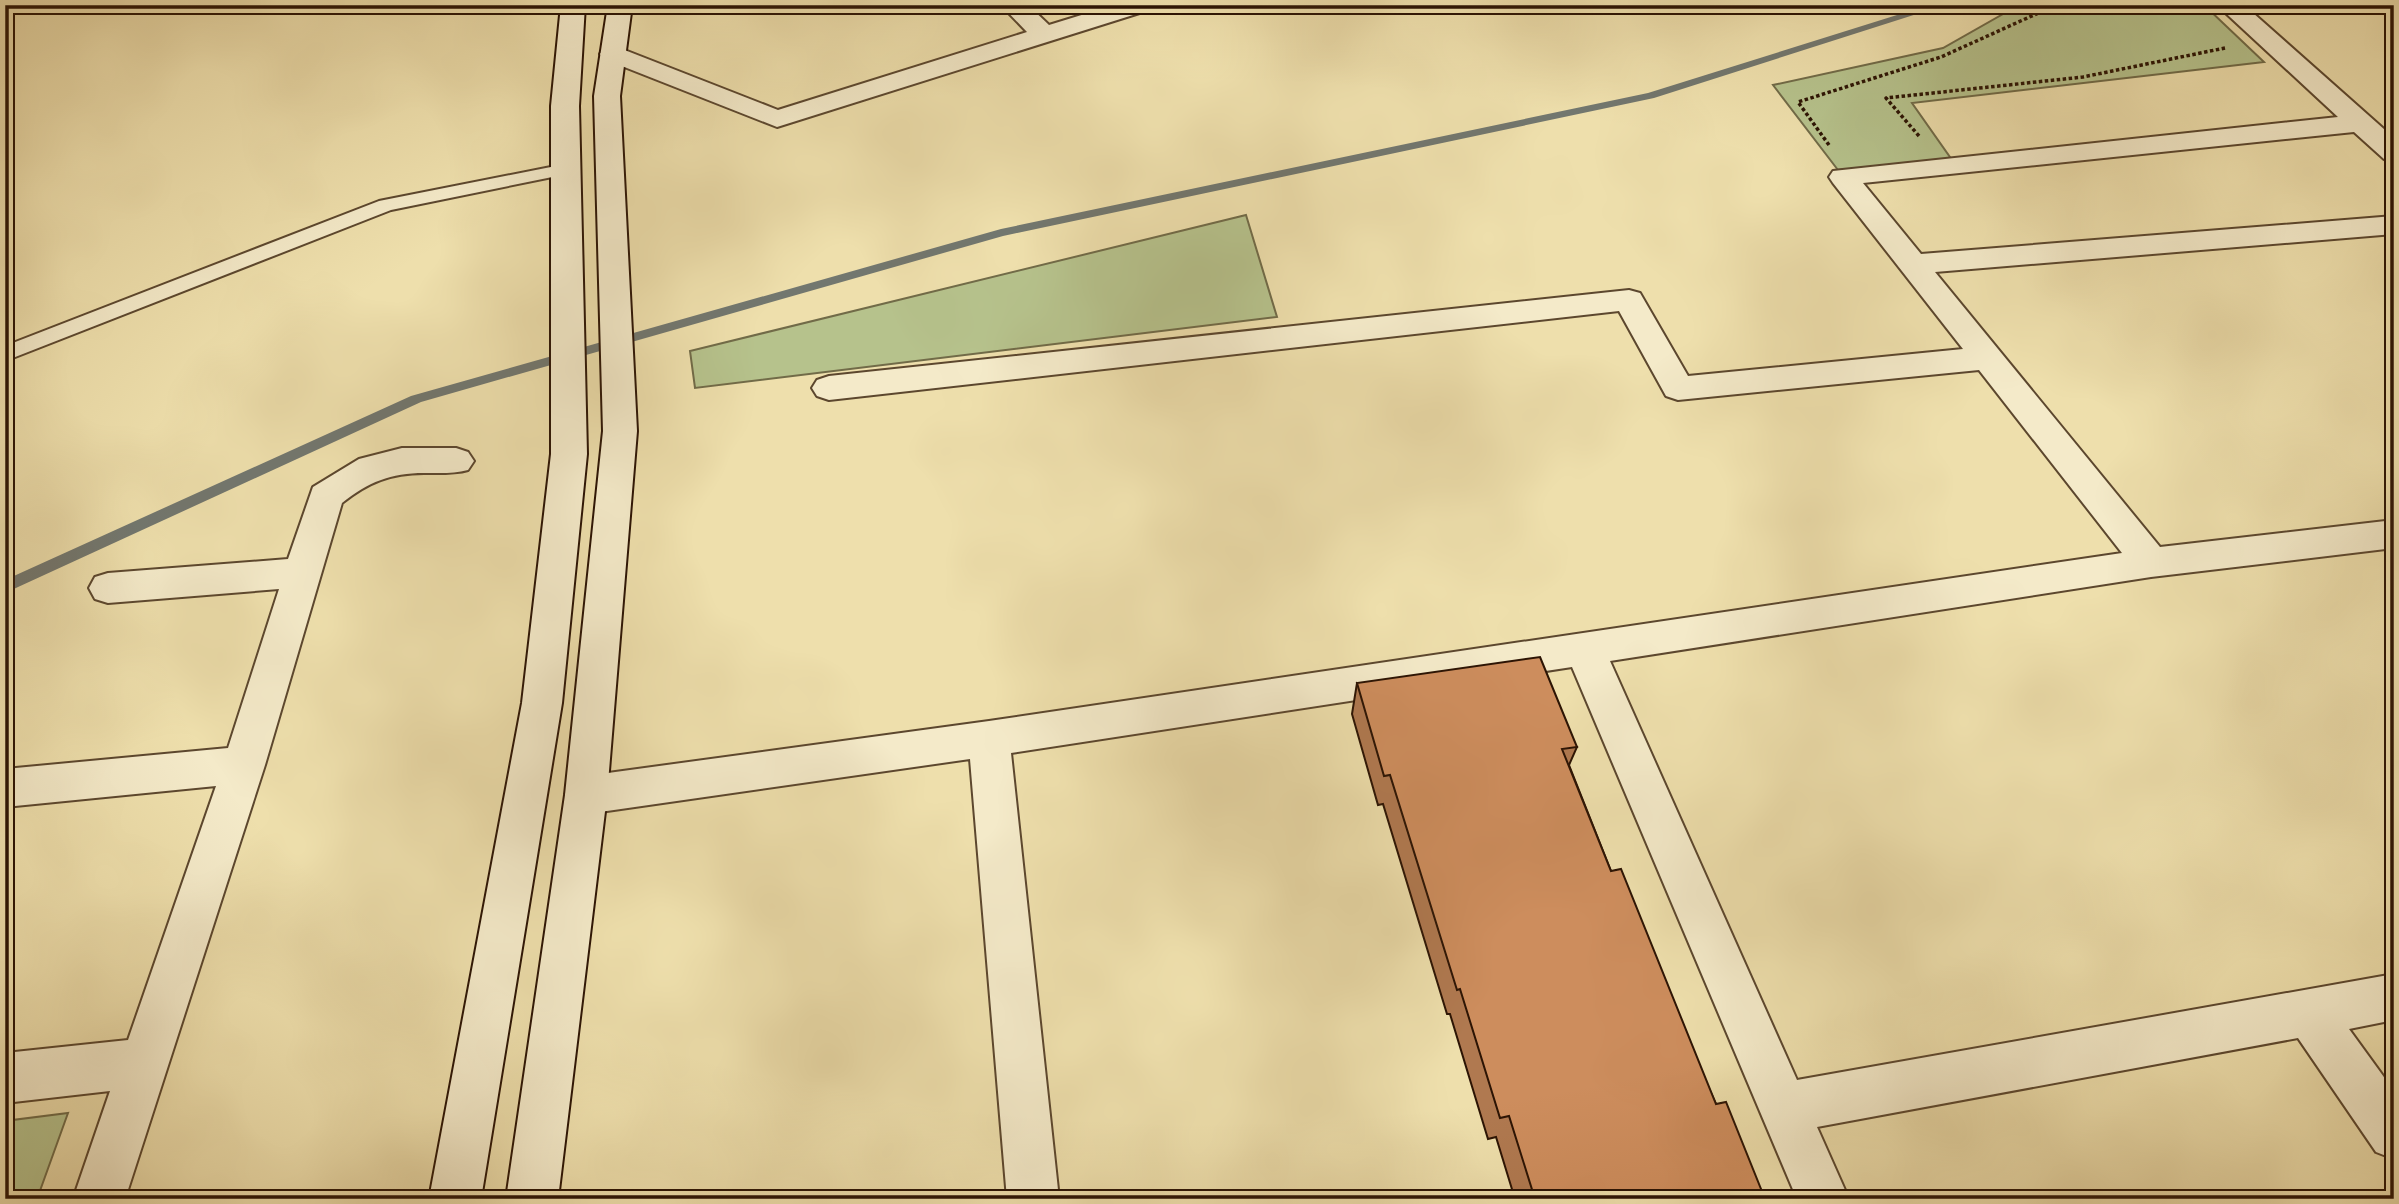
<svg xmlns="http://www.w3.org/2000/svg" width="2399" height="1204" viewBox="0 0 2399 1204" font-family="'IM FELL DW Pica',serif">
  <style>
    .green { fill: #b6c28c; stroke: #716b48; stroke-width: 2 }
    .lines { fill: none; stroke-linecap: round; stroke-linejoin: round }
    .stream { fill: #72776f; fill-rule: evenodd }
    .lane-casing { stroke: #5c472e; stroke-width: 4 }
    .street-casing { stroke: #5c472e; stroke-width: 4 }
    .secondary-casing { stroke: #2c1404; stroke-width: 4 }
    .path { stroke: #2c1404; stroke-width: 3.5; stroke-dasharray: 3.5 2.5; stroke-linecap: butt }
    .lane { fill: #f4eac9; fill-rule: evenodd }
    .street { fill: #f4eac9; fill-rule: evenodd }
    .secondary { fill: #f4eac9; fill-rule: evenodd }
    .wall { fill: #b07950; stroke: #2c1404; stroke-width: 2 }
    .building { fill: #cd8d5d; stroke: #2c1404; stroke-width: 2 }
  </style>
  <rect width="100%" height="100%" fill="#eedfac"/>
  <filter id="stains"><feTurbulence type="fractalNoise" baseFrequency=".00286" numOctaves="4"/><feColorMatrix values="0 0 0 0 .2 0 0 0 0 .09 0 0 0 0 .02 0 0 0 .5 -.17"/></filter>
  <radialGradient id="worn" r=".72"><stop offset=".6" stop-color="#630" stop-opacity="0"/><stop offset="1" stop-color="#630" stop-opacity=".3"/></radialGradient>
  <g class="green">
    <polygon points="2019,5 2204,5 2264,62 1912,103 1952,160 1838,170 1773,85 1943,48"/>
    <polygon points="1246,215 1277,317 695,388 690,351"/>
    <polygon points="68,1113 37,1199 5,1199 5,1121"/>
  </g>
  <g class="lines">
    <polygon class="stream" points="1929,5 1945,5 1654,98 1003,236 421,402 5,593 5,580 411,396 1001,229 1648,93"/>
    <defs>
      <polygon id="lane" points="566,164 572,165 575,169 572,173 391,210 5,361 5,346 379,201"/>
      <g id="street">
        <polygon points="1001,5 1028,5 1049,25 1114,5 1152,5 1149,10 777,127 604,59 600,54 604,49 622,49 778,110 1027,32"/>
        <polygon points="2217,5 2244,5 2394,138 2394,161 2384,159 2354,132 1863,183 1921,254 2394,216 2394,234 1935,272 2160,547 2394,520 2394,548 2151,577 1610,661 1797,1080 2394,974 2394,1020 2349,1029 2394,1091 2394,1159 2376,1152 2298,1038 1817,1127 1849,1199 1797,1199 1572,667 1011,753 1059,1199 1007,1199 970,759 586,814 571,808 565,795 571,782 586,776 989,721 2122,553 1979,370 1678,400 1666,396 1619,311 829,400 817,396 812,388 817,380 829,376 1629,290 1640,293 1688,376 1963,349 1833,183 1829,177 1833,171 2338,117"/>
        <path d="M402 448H456L468 452 474 461 468 470C454 474 440 473 424 473 391 473 368 482 342 503L265 765 125 1199H73L110 1091 5 1103V1053L128 1040 216 786 5 807V769L228 748 279 589 108 603 95 599 89 588 95 577 108 573 288 559 313 487 359 459Z"/>
      </g>
      <g id="secondary">
        <polygon points="561,5 585,5 579,106 587,454 562,703 481,1199 429,1199 522,703 551,454 551,106"/>
        <polygon points="608,5 632,5 620,96 637,431 607,795 558,1199 506,1199 565,795 603,431 594,96"/>
      </g>
    </defs>
    <use href="#lane" class="lane-casing"/>
    <use href="#street" class="street-casing"/>
    <use href="#secondary" class="secondary-casing"/>
    <g class="path">
      <polyline points="1919,136 1886,98 2083,77 2225,48"/>
      <polyline points="1829,145 1798,102 1941,57 2056,5"/>
    </g>
    <use href="#lane" class="lane"/>
    <use href="#street" class="street"/>
    <use href="#secondary" class="secondary"/>
  </g>
  <polygon class="wall" points="1357,683 1577,747 1569,765 1611,871 1716,1104 1765,1199 1515,1199 1496,1137 1488,1139 1450,1014 1447,1014 1383,804 1378,805 1352,714"/>
  <polygon class="building" points="1540,657 1577,747 1562,749 1611,871 1621,869 1716,1104 1726,1102 1765,1199 1535,1199 1509,1116 1500,1118 1460,989 1457,990 1390,775 1384,776 1357,683"/>
  <rect width="2399" height="1204" fill="none" stroke="#eedfac" stroke-width="28"/>
  <rect x="7" y="7" width="2385" height="1190" fill="none" stroke="#2c1404" stroke-width="3.5"/>
  <rect x="14" y="14" width="2371" height="1176" fill="none" stroke="#2c1404" stroke-width="2"/>
  <rect width="100%" height="100%" filter="url(#stains)"/>
  <rect width="100%" height="100%" fill="url(#worn)"/>
</svg>
